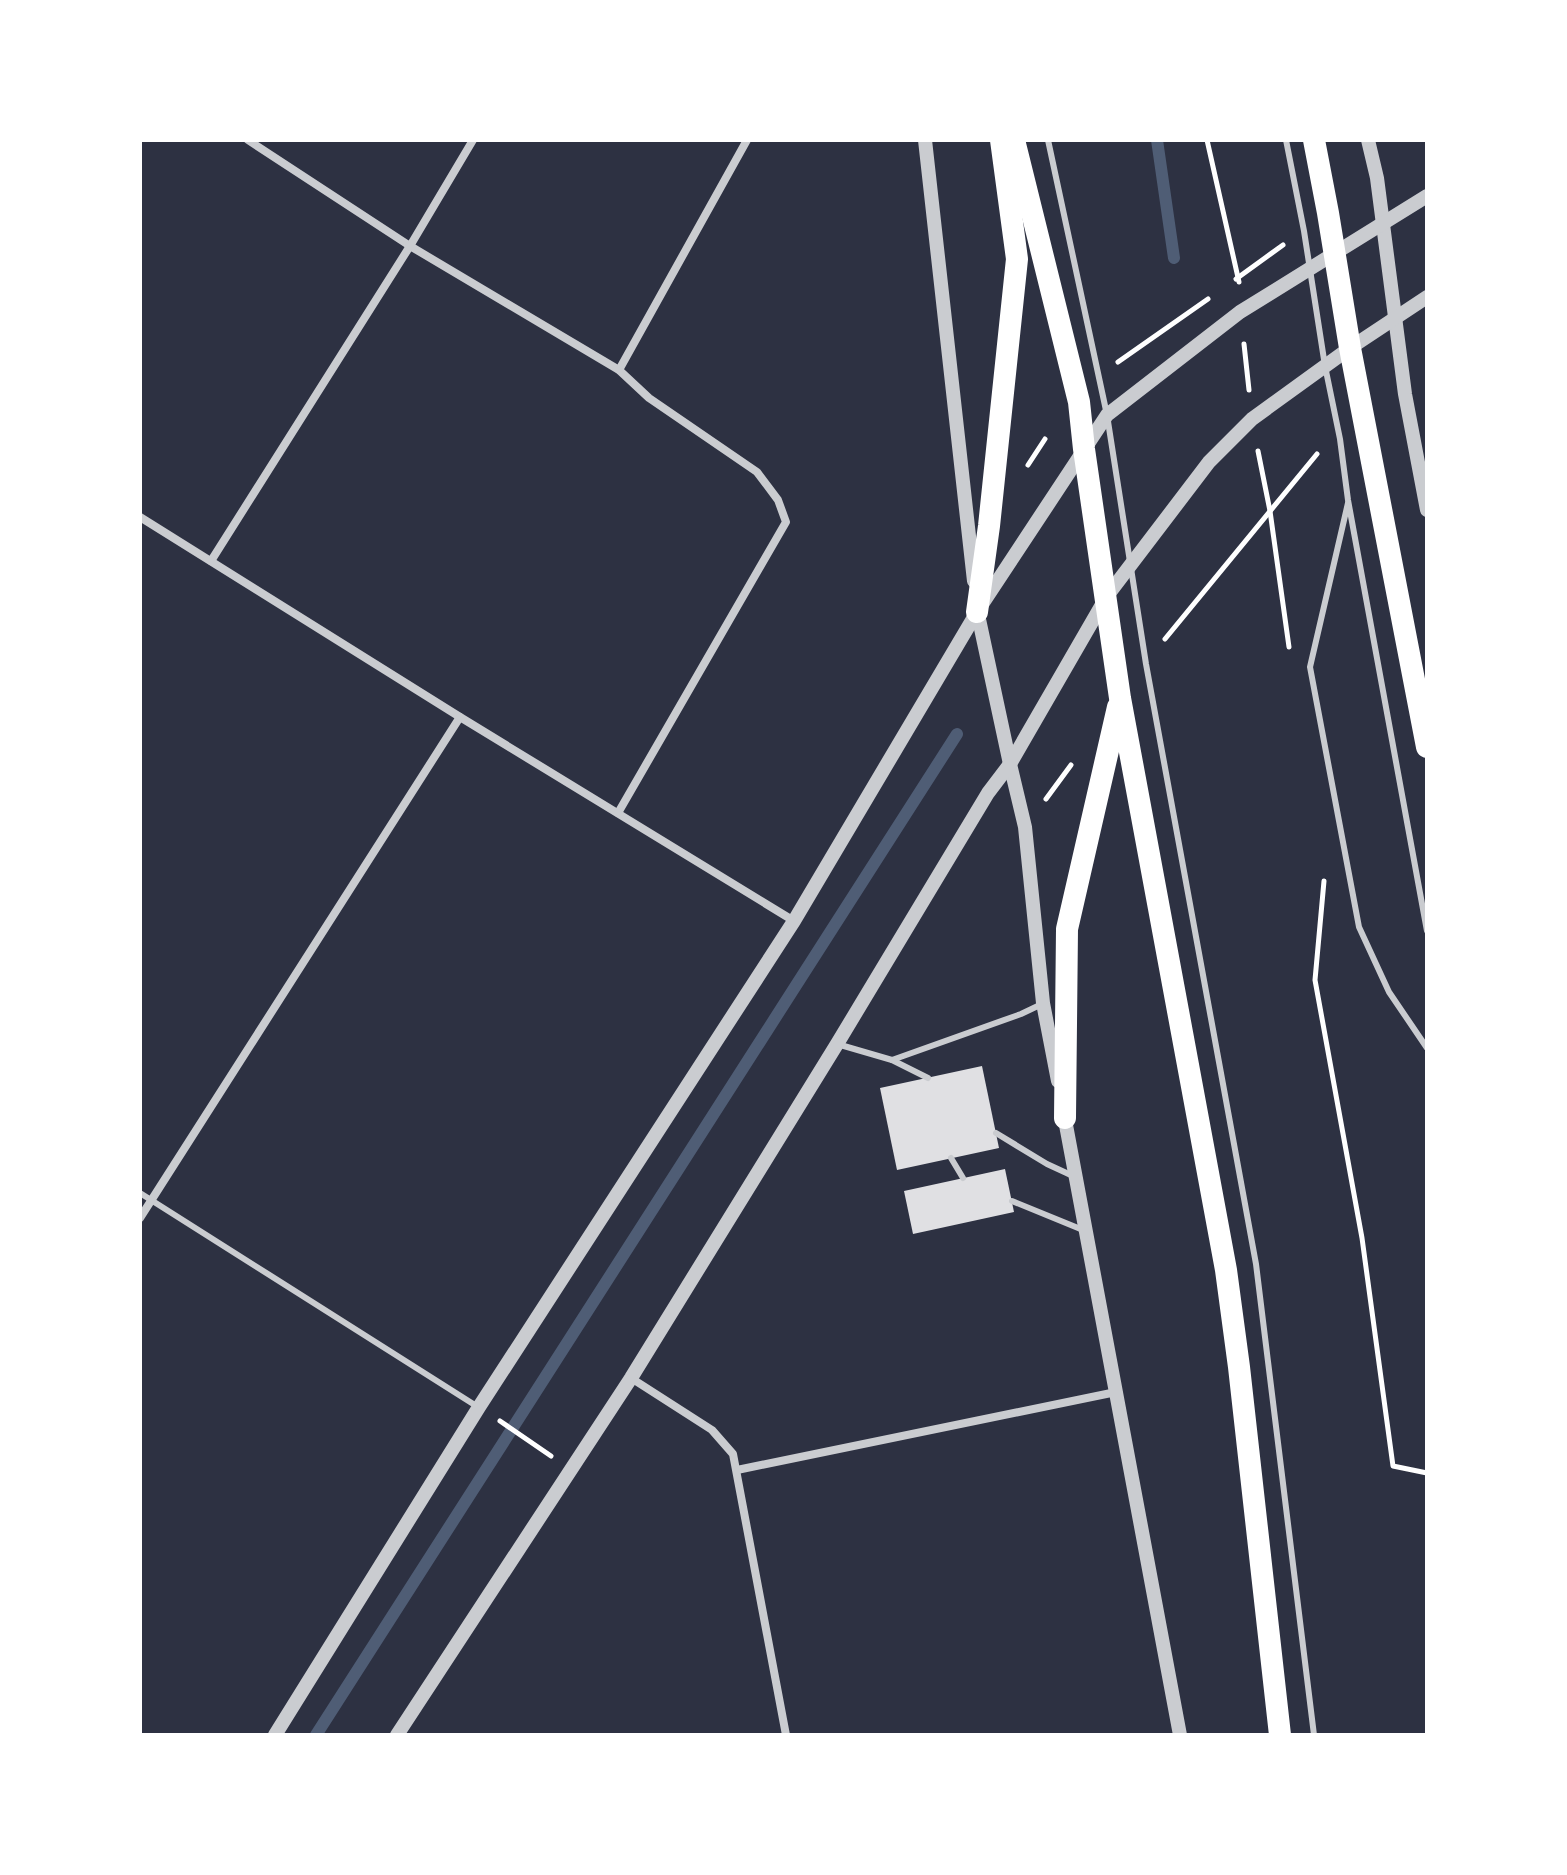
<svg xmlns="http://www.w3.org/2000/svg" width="1567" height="1875" viewBox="0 0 1567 1875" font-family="Jost,sans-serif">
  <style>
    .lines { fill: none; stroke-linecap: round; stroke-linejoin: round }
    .stream { stroke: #4f5d75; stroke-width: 12 }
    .building { fill: #e0e0e3 }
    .path { stroke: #fff; stroke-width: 5 }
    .service { stroke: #caccd0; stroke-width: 6 }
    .minor { stroke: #caccd0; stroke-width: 8 }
    .tertiary { stroke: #caccd0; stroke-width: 14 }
    .trunk { stroke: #fff; stroke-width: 22 }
  </style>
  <rect width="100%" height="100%" fill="#2d3142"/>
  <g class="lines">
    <g class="stream">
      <polyline points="1157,140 1174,258"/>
      <polyline points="316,1735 957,734"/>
    </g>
  </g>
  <g class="building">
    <polygon points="982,1066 999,1148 897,1170 880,1088"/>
    <polygon points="1005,1169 1014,1212 913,1234 904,1191"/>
  </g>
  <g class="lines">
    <g class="path">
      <polyline points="1207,140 1239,282"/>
      <polyline points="1236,279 1283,245"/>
      <polyline points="1244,344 1249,390"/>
      <polyline points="1118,362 1208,299"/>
      <polyline points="1258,451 1270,511 1289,647"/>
      <polyline points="1028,465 1045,439"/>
      <polyline points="1165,639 1317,454"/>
      <polyline points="1046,799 1071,765"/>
      <polyline points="1324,881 1315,980 1362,1238 1393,1466 1427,1473"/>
      <polyline points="500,1421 551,1456"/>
    </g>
    <g class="service">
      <polyline points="1048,140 1107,415 1146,664 1256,1264 1314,1735"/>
      <polyline points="1286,140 1304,231 1325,366 1340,439 1348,500 1427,931"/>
      <polyline points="1348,503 1310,667 1359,927 1389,992 1427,1048"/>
      <polyline points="837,1044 892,1060 928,1078"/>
      <polyline points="892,1060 1021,1014 1042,1004"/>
      <polyline points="996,1133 1047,1164 1073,1176"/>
      <polyline points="951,1158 963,1178"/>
      <polyline points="140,1193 478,1407"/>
      <polyline points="1012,1201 1083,1230"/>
    </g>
    <g class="minor">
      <polyline points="248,140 410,246 619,370 649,398 757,472 778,500 786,522 618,813"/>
      <polyline points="619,370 747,140"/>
      <polyline points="140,517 460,717 794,921"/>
      <polyline points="211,561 410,246 473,140"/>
      <polyline points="140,1218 460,717"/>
      <polyline points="631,1378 712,1430 733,1454 786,1735"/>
      <polyline points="737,1470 1116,1392"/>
    </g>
    <g class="tertiary">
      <polyline points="925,140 974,581"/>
      <polyline points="1368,140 1377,178 1405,394 1427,510"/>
      <polyline points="977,610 1010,764 1025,827 1043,1003 1058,1081"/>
      <polyline points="1063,1109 1180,1735"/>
      <polyline points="275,1735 479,1407 794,921 977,612 1107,415 1240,312 1427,196"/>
      <polyline points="397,1735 631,1378 837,1044 988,793 1010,764 1107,596 1209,462 1252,419 1350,348 1427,297"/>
    </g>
    <g class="trunk">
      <polyline points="1014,140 1079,402 1084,449 1120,698 1226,1270 1239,1367 1280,1735"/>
      <polyline points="1314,140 1328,213 1350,348 1427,747"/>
      <polyline points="977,612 989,526 1017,259 1001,140"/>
      <polyline points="1065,1118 1067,929 1118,707"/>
    </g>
  </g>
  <rect width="1567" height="1875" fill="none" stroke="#ffffff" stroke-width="284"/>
</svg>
